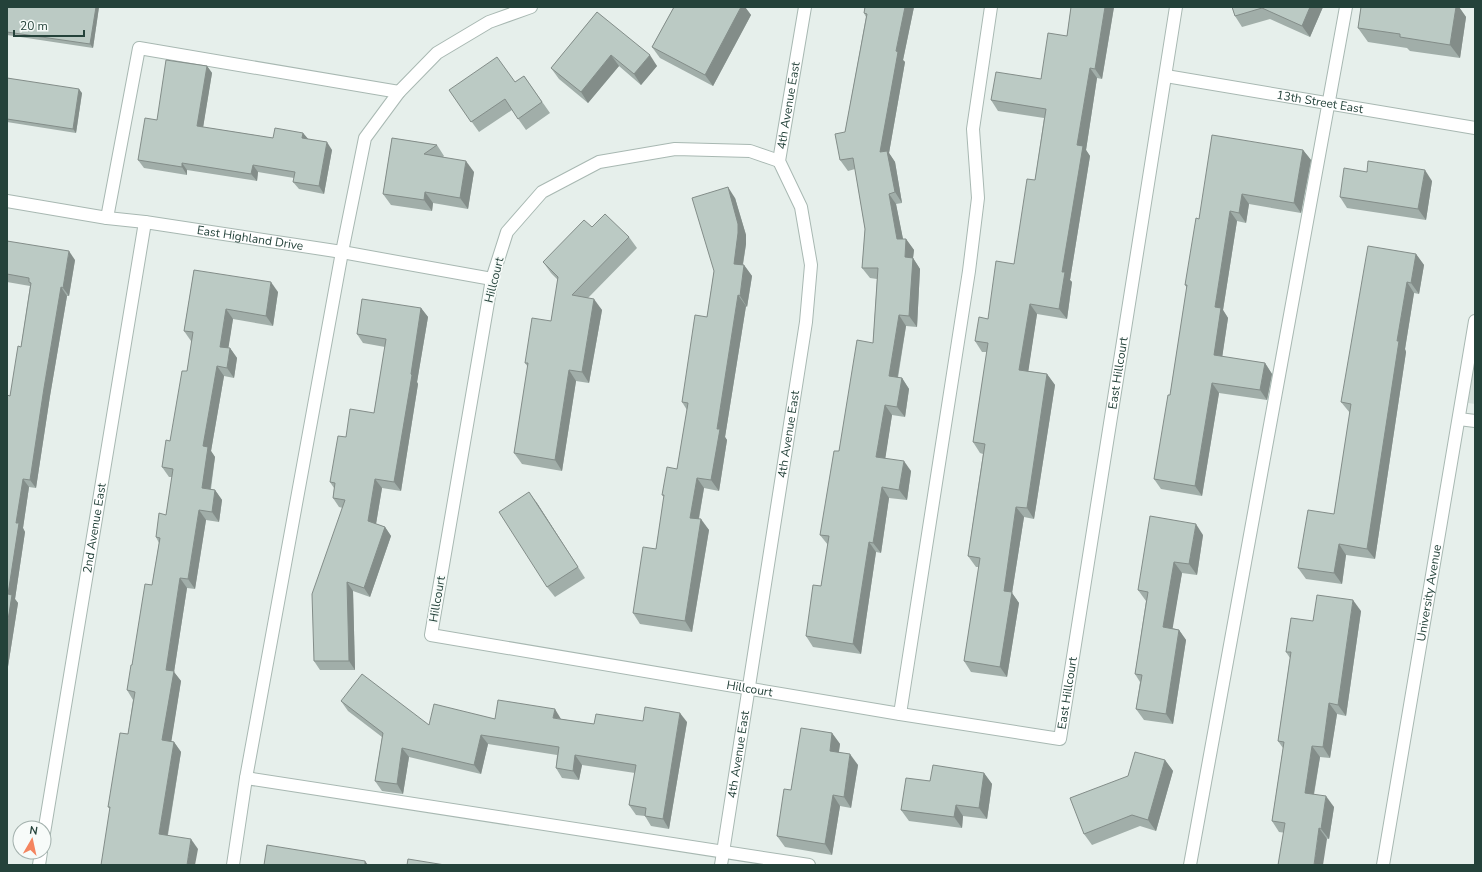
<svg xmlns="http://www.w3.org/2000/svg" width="1482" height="872" viewBox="0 0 1482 872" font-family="'Nunito Sans',sans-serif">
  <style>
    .built { fill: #d4dfda }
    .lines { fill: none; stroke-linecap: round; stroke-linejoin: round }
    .minor-casing { stroke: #a8b8b2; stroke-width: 14 }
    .minor { stroke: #fff; stroke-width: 12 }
    .wall { fill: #a1aea9 }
    .shaded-wall { fill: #838d89 }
    .building { fill: #bbcac4; stroke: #838d89 }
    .labels { text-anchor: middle; stroke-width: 3.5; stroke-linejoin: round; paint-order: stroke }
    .street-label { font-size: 12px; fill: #24423a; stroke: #f7fbf9 }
  </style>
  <rect width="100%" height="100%" fill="#e6efeb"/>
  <polygon class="built" points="1475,321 1475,404 1462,402"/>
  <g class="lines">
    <defs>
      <g id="minor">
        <path id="s1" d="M1166 76 1475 128"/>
        <path id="s2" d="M779 161 750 151 675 149 599 162 542 192 507 232 492 279 431 635 900 714 1060 739 1176 7"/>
        <path id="s3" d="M7 201 107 218 145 222 342 252 492 279"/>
        <polyline points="107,218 139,48 399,92"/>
        <polyline points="1459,419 1475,421"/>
        <polyline points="900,714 969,271 978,198 973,129 991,7"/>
        <polyline points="246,778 809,865"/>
        <path id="s4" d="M44 833 145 222"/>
        <polyline points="39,865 41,852"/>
        <polyline points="233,865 246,778 342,252 365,138 399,92 437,53 489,22 531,7"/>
        <path id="s5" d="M721 865 806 322 811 265 801 207 779 161 805 7"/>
        <polyline points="1190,865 1346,7"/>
        <path id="s6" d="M1383 865 1475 321"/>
      </g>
    </defs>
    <use href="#minor" class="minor-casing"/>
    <use href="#minor" class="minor"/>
  </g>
  <g class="wall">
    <polygon points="7,7 99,7 93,48 7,35"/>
    <polygon points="674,7 745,7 751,15 713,86 660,58 652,47"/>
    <polygon points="865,7 914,7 903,60 905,62 889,153 895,162 902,203 896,204 903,239 906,239 914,250 913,258 920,269 917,327 906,326 898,378 902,378 909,389 905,417 892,415 885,458 911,471 907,500 889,498 881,553 876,552 861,654 813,647 806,636 821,586 828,545 820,535 839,451 873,343 877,279 870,278 862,268 865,229 855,169 848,171 840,160 866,17 864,13"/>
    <polygon points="1071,7 1114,7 1102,79 1097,78 1086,150 1090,156 1070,280 1072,282 1067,319 1037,314 1028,371 1047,374 1055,385 1034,519 1024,517 1012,593 1019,603 1007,677 971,672 964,661 979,567 976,567 968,556 983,454 980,453 973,442 987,352 982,352 975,341 988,319 1014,264 1035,180 1044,118 998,111 991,100 1041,79 1067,36"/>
    <polygon points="1232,7 1323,7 1310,37 1270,19 1242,27 1235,16"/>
    <polygon points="1361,7 1459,7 1466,17 1460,58 1410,51 1407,48 1368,42 1358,28"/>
    <polygon points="597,12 657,66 641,85 619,66 588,103 559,79 551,68"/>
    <polygon points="207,66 212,73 203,127 273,138 303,133 308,139 332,150 324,194 299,189 293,182 294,178 258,172 257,181 187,170 187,175 144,168 138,160 157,120"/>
    <polygon points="524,76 550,113 526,130 512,110 479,132 449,90 515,82"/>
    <polygon points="7,78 82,93 76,133 7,122"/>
    <polygon points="392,138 437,145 444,156 443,157 474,172 468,209 433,203 432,211 391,205 383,194"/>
    <polygon points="1303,150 1311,160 1301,213 1249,204 1246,223 1237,221 1223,310 1228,318 1222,357 1265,363 1272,374 1267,400 1219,393 1202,496 1161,489 1154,479 1170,395 1187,288 1185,285 1199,219"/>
    <polygon points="1432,181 1426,220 1347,208 1340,197"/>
    <polygon points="735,198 746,235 746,244 743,265 744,265 752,276 747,307 746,306 725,437 727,440 719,491 704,488 699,519 709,530 692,632 640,624 633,613 656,549 664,497 662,495 677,469 687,410 682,402 707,317 714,271"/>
    <polygon points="592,227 629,237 637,248 588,298 602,310 589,383 576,381 562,471 522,464 514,453 528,367 525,363 551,321 558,280 551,273 543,262"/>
    <polygon points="7,241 75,260 69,296 67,296 50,396 36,488 29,487 23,528 25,532 15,599 18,603 7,673 10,396 21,347 30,286 7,282"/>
    <polygon points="1416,254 1424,265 1419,294 1414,293 1405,349 1406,352 1375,559 1346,555 1342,584 1306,579 1298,568 1334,514 1350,413 1341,402"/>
    <polygon points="194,270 278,292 273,326 233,319 228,348 230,348 237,358 234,378 224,376 211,451 215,457 211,489 215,490 222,500 219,522 206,520 195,589 187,588 174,672 181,681 171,741 174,742 181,752 168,835 198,849 110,809 108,807 128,734 133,700 127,690 132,665 152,585 159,543 156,537 166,515 172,477 169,477 162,467 170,441 187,371 192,341 191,341 184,331"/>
    <polygon points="421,308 428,317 417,382 418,384 401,491 382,488 376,524 385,527 391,536 370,597 353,591 355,670 320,670 314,661 343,508 339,507 333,498 334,488 330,482 346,437 374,413 385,347 363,343 357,334"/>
    <polygon points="537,503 585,578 555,597 547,587"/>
    <polygon points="1203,535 1197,575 1182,573 1172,628 1179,630 1186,640 1173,724 1144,720 1136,709 1140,682 1135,674 1146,601 1138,590"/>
    <polygon points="1361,611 1346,716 1337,714 1330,758 1320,757 1314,795 1334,807 1329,839 1279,832 1272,821 1283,748 1278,741 1290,658 1286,652 1313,621"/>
    <polygon points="341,701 429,725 495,719 561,719 594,724 643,721 687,722 669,829 651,826 645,816 636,815 629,805 635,773 582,765 579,780 562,778 556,768 557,755 488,744 481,774 409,757 403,794 382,791 375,781 382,737 348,711"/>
    <polygon points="832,733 840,744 839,752 858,765 851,808 840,806 832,855 785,847 777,836 791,790"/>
    <polygon points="1165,760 1173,771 1156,831 1140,826 1092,845 1084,834"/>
    <polygon points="984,773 992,784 987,819 963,816 962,828 909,821 901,810 930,781"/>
  </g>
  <g class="shaded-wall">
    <polygon points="96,7 99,7 93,48 90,44"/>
    <polygon points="741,7 745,7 751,15 713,86 705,75"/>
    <polygon points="905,7 914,7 903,60 905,62 889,153 895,162 902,203 895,192 880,152 896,51"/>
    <polygon points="1105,7 1114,7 1102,79 1095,69"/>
    <polygon points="1310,7 1323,7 1310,37 1302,26"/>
    <polygon points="1456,7 1459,7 1466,17 1460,58 1450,45"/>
    <polygon points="611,55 619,66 588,103 581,92"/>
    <polygon points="650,55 657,66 641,85 634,74"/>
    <polygon points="207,66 212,73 202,134 197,126"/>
    <polygon points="1090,68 1097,78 1086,150 1090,156 1070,280 1072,282 1067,319 1059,309 1062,272 1077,145"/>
    <polygon points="79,89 82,93 76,133 73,129"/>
    <polygon points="303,133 309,140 302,138"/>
    <polygon points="327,142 332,150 324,194 319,186"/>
    <polygon points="1303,150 1311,160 1301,213 1294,203"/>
    <polygon points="466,161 474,172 468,209 460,198"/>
    <polygon points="182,163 187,170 187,175 182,167"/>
    <polygon points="253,165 258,172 257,181 251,174"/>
    <polygon points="1425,170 1432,181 1426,220 1418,209"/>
    <polygon points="728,187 735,198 746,235 746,244 741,275 734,264"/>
    <polygon points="425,192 433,203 432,211 424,200"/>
    <polygon points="889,194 896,204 905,249 897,239"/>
    <polygon points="1242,194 1249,204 1246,223 1239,213"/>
    <polygon points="1230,211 1237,221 1223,310 1228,318 1221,365 1214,355 1215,307"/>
    <polygon points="906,239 914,250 913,258 920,269 917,327 909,316 905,257"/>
    <polygon points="69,251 75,260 69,296 63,288"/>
    <polygon points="1416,254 1424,265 1419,294 1411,283"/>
    <polygon points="744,265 752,276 747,307 740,296"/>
    <polygon points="271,282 278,292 273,326 266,316"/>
    <polygon points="1407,282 1414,293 1405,349 1406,352 1375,559 1367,549 1397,341"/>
    <polygon points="61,287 67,296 50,396 36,488 30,480 44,388"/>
    <polygon points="738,295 746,306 725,437 727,440 719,491 711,480 717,429"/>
    <polygon points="594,299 602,310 589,383 582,372"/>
    <polygon points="1030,304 1037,314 1027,380 1019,370"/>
    <polygon points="421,308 428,317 417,382 418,384 401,491 394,482"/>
    <polygon points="226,309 233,319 227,357 220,347"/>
    <polygon points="899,315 906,326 896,386 889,376"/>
    <polygon points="230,348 237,358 234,378 227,368"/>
    <polygon points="1265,363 1272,374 1267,400 1260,390"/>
    <polygon points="217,366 224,376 211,451 215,457 209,498 202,488 203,446"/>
    <polygon points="569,370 576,381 562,471 555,460"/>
    <polygon points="1047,374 1055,385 1034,519 1027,508"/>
    <polygon points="902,378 909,389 905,417 897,407"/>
    <polygon points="1212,383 1219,393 1202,496 1195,486"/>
    <polygon points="885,405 892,415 884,467 876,457"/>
    <polygon points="904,461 911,471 907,500 899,490"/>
    <polygon points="697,478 704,488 697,528 690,518"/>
    <polygon points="23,479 29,487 23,528 25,532 15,599 18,603 7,673 7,625 8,594 16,523"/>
    <polygon points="375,479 382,488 375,530 368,521"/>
    <polygon points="882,487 889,498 881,553 873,543"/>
    <polygon points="215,490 222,500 219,522 212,512"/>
    <polygon points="529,492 537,503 585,578 578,567"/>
    <polygon points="1016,507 1024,517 1012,593 1019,603 1007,677 1000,667 1004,591"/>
    <polygon points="199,510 206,520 195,589 188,579"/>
    <polygon points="701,519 709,530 692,632 685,621"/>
    <polygon points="1196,524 1203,535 1197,575 1189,564"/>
    <polygon points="385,527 391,536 370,597 364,588"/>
    <polygon points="869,542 876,552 861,654 853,644"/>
    <polygon points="1339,544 1346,555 1342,584 1334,573"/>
    <polygon points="1174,562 1182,573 1171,638 1163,627"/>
    <polygon points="180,578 187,588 174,672 181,681 170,750 162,740 166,670"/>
    <polygon points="347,582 353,591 355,670 349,661"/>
    <polygon points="1353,600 1361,611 1346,716 1338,705"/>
    <polygon points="1179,630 1186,640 1173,724 1166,714"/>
    <polygon points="1329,703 1337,714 1330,758 1323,747"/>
    <polygon points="555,709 561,719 553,718"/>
    <polygon points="680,713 687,722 669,829 663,819"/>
    <polygon points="832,733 840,744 837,762 830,751"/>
    <polygon points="481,735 488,744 481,774 474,765"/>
    <polygon points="174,742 181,752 166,844 159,834"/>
    <polygon points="1312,746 1320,757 1312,804 1305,793"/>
    <polygon points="402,748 409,757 403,794 397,784"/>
    <polygon points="850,754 858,765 851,808 844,797"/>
    <polygon points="575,755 582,765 579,780 573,771"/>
    <polygon points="1165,760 1173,771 1156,831 1148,820"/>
    <polygon points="984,773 992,784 987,819 979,808"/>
    <polygon points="833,795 840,806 832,855 825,844"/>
    <polygon points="1326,796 1334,807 1329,839 1321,829"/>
    <polygon points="956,805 963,816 962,828 954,817"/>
    <polygon points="1319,828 1327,839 1323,865 1314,865"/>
    <polygon points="191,839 198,849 195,865 187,865"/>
    <polygon points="365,861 368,865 365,865"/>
  </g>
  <g class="building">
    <polygon points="7,7 96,7 90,44 7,32"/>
    <polygon points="674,7 741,7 705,75 652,47"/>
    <polygon points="865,7 905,7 896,51 898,52 880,152 887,151 895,192 889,194 897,239 906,239 905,257 913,258 909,316 899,315 889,376 902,378 897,407 885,405 876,457 904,461 899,490 882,487 873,543 869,542 853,644 806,636 813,585 821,586 829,536 820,535 834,451 839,451 857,340 873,343 878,268 862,268 865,229 853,158 840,160 835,134 845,132 867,14 864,13"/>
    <polygon points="1071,7 1105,7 1095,69 1090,68 1077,145 1083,146 1062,272 1065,272 1059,309 1030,304 1019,370 1047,374 1027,508 1016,507 1004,591 1012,592 1000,667 964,661 980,558 968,556 985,444 973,442 988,343 975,341 979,317 988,319 996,261 1014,264 1027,179 1035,180 1046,109 991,100 996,72 1041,79 1048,33 1067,36"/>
    <polygon points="1232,7 1310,7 1302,26 1262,8 1235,16"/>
    <polygon points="1361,7 1456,7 1450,45 1400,37 1400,34 1358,28"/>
    <polygon points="597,12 650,55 634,74 611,55 581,92 551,68"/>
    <polygon points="497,57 515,82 524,76 542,102 518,119 505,99 471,122 449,90"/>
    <polygon points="166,60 207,66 197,126 273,138 275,128 303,133 302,138 327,142 319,186 293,182 295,172 253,165 251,174 182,163 182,167 138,160 145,118 157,120"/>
    <polygon points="7,78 79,89 73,129 7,119"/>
    <polygon points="1212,135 1303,150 1294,203 1242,194 1239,213 1230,211 1215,307 1221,308 1214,355 1265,363 1260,390 1212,383 1195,486 1154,479 1168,395 1170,395 1187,285 1185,285 1196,218 1199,219"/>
    <polygon points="392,138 437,145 424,154 466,161 460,198 425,192 424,200 383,194"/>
    <polygon points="1368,161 1425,170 1418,209 1340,197 1344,168 1367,172"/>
    <polygon points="728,187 738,224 738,233 734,264 744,265 740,296 738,295 717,429 720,429 711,480 697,478 690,518 701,519 685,621 633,613 643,547 656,549 664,495 662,495 667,467 677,469 688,403 682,402 695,315 707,317 714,271 692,198"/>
    <polygon points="605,214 629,237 572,295 594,299 582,372 569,370 555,460 514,453 528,363 525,363 532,318 551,321 558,277 543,262 584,220 592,227"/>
    <polygon points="7,241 69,251 63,288 61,287 44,388 30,480 23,479 16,523 19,523 8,594 12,595 7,626 7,395 10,396 18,346 21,347 31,283 29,282 29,278 7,274"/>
    <polygon points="1368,246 1416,254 1411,283 1407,282 1397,341 1399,341 1367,549 1339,544 1334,573 1298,568 1308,510 1334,514 1351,404 1341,402"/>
    <polygon points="194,270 271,282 266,316 226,309 220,347 230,348 227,368 217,366 203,446 208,447 202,488 215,490 212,512 199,510 188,579 180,578 166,670 174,671 162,740 174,742 159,834 191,839 187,865 101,865 110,807 108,807 120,733 128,734 135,692 127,690 131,665 132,665 145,584 152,585 160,538 156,537 159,513 166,515 173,469 162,467 166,440 170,441 182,371 187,371 193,332 184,331"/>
    <polygon points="362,299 421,308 411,374 412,375 394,482 375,479 368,521 385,527 364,588 347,582 349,661 314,661 312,594 345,500 333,498 335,483 330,482 338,436 346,437 350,409 374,413 386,339 357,334"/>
    <polygon points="529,492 578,567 547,587 499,512"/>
    <polygon points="1150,516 1196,524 1189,564 1174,562 1163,627 1179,630 1166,714 1136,709 1142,675 1135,674 1148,592 1138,590"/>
    <polygon points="1317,595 1353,600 1338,705 1329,703 1323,747 1312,746 1305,793 1326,796 1321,829 1319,828 1314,865 1278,865 1285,823 1272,821 1284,742 1278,741 1291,652 1286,652 1291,618 1313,621"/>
    <polygon points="362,674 429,725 434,704 495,719 498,700 555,709 553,718 594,724 596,714 643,721 645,707 680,713 663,819 645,816 646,808 629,805 636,765 575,755 573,771 556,768 559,747 481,735 474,765 402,748 397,784 375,781 383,733 341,701"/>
    <polygon points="801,728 832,733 830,751 850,754 844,797 833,795 825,844 777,836 784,789 791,790"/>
    <polygon points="1135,752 1165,760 1148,820 1132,815 1084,834 1070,798 1128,776"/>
    <polygon points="933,765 984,773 979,808 956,805 954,817 901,810 906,778 930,781"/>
    <polygon points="267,845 365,861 365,865 264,865"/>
    <polygon points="408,859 445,865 407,865"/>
  </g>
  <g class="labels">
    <g class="street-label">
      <text dy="4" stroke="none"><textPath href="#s1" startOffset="156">13th Street East</textPath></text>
      <text dy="4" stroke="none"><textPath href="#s5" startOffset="773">4th Avenue East</textPath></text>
      <text dy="4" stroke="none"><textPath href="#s3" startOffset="246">East Highland Drive</textPath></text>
      <text transform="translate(494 280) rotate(-76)" y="4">Hillcourt</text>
      <text dy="4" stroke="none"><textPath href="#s2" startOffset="1719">East Hillcourt</textPath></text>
      <text dy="4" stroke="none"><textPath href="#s5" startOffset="436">4th Avenue East</textPath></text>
      <text dy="4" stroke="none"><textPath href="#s4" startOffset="309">2nd Avenue East</textPath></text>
      <text dy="4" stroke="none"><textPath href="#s6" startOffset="276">University Avenue</textPath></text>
      <text transform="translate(437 599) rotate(-80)" y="4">Hillcourt</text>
      <text dy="4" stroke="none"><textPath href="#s2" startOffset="1034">Hillcourt</textPath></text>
      <text dy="4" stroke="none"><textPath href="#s2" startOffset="1395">East Hillcourt</textPath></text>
      <text dy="4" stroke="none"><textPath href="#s5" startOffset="112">4th Avenue East</textPath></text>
    </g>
  </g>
  <rect width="1482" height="872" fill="none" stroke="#24423a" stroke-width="16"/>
  <g transform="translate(32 840) rotate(9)"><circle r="19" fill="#f7fbf9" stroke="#a3b1ad"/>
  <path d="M0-3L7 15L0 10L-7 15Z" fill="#f4845f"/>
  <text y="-6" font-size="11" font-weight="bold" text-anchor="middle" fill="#24423a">N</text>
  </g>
  <path d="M14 30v6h70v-6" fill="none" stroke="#24423a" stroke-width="2"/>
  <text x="20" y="30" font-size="12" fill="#24423a" stroke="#f7fbf9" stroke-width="3" paint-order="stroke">20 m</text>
</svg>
